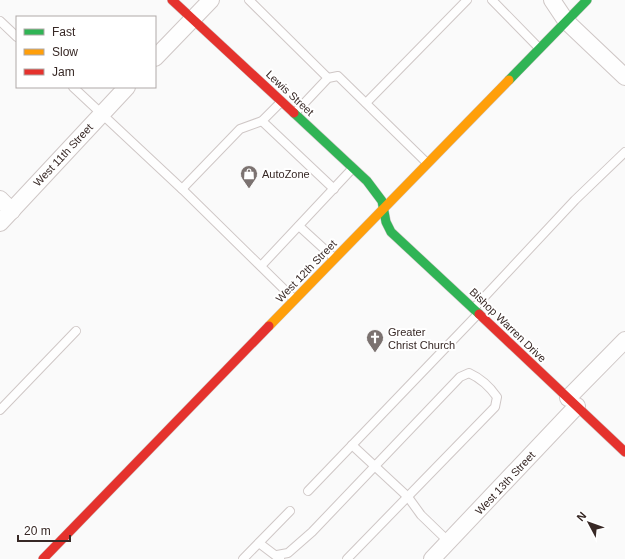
<svg xmlns="http://www.w3.org/2000/svg" width="625" height="559" viewBox="0 0 625 559" font-family="Arial,sans-serif">
  <style>
    .lines { fill: none; stroke-linecap: round; stroke-linejoin: round }
    .lane-casing { stroke: #cfc7c6; stroke-width: 10 }
    .street-casing { stroke: #cfc7c6; stroke-width: 18 }
    .fast-casing { stroke: #cfc7c6; stroke-width: 10 }
    .slow-casing { stroke: #cfc7c6; stroke-width: 10 }
    .jam-casing { stroke: #cfc7c6; stroke-width: 10 }
    .lane { stroke: #fefefe; stroke-width: 8 }
    .street { stroke: #fefefe; stroke-width: 16 }
    .fast { stroke: #30b455; stroke-width: 9 }
    .slow { stroke: #ff9f0a; stroke-width: 9 }
    .jam { stroke: #e5322d; stroke-width: 9 }
    .labels { text-anchor: middle; stroke-width: 4; stroke-linejoin: round; paint-order: stroke }
    .street-label { font-size: 11px; fill: #372825; stroke: #fff }
    .poi-label { font-size: 11px; fill: #372825; stroke: #fff; text-anchor: start }
  </style>
  <rect width="100%" height="100%" fill="#fafafa"/>
  <g class="lines">
    <defs>
      <g id="lane">
        <polyline points="249,0 328,78"/>
        <polyline points="492,0 539,48"/>
        <polyline points="0,21 17,37"/>
        <polyline points="73,87 182,189 240,129 262,121 281,102"/>
        <polyline points="366,103 467,0"/>
        <polyline points="295,113 328,78 338,76 427,163"/>
        <polyline points="262,121 334,189"/>
        <polyline points="182,189 294,299"/>
        <polyline points="299,226 334,258"/>
        <polyline points="261,266 352,169"/>
        <polyline points="474,308 575,200 625,152"/>
        <polyline points="0,410 76,331"/>
        <polyline points="352,445 408,497 421,515 449,542"/>
        <polyline points="308,491 477,315"/>
        <polyline points="259,543 280,559"/>
        <path d="M277 555 288 553 312 532 460 377 469 373C480 378 490 387 497 397L495 407 347 559"/>
        <polyline points="243,559 290,511"/>
      </g>
      <g id="street">
        <polyline points="552,0 566,21 625,77"/>
        <polyline points="155,58 211,0"/>
        <polyline points="0,199 12,211"/>
        <polyline points="0,223 127,87"/>
        <polyline points="568,398 625,340"/>
        <polyline points="432,559 577,406"/>
      </g>
      <g id="fast">
        <polyline points="509,80 587,0"/>
        <polyline points="294,113 367,181 382,201 386,222 391,232 479,314"/>
      </g>
      <polyline id="slow" points="269,326 509,80"/>
      <g id="jam">
        <polyline points="172,0 294,113"/>
        <polyline points="479,314 625,452"/>
        <polyline points="43,559 269,326"/>
      </g>
    </defs>
    <use href="#lane" class="lane-casing"/>
    <use href="#street" class="street-casing"/>
    <use href="#fast" class="fast-casing"/>
    <use href="#slow" class="slow-casing"/>
    <use href="#jam" class="jam-casing"/>
    <use href="#lane" class="lane"/>
    <use href="#street" class="street"/>
    <use href="#fast" class="fast"/>
    <use href="#slow" class="slow"/>
    <use href="#jam" class="jam"/>
  </g>
  <defs>
    <symbol id="shop-pin" viewBox="-11 -11 22 30"><path d="M0 17L-7.5 6A9.5 9.5 0 1 1 7.5 6Z" fill="#7b7270" stroke="#fff"/><path d="M-5-2.5h2.3a2.7 3.5 0 0 1 5.4 0H5L5.5 6h-11ZM-1.5-2.5h3a1.5 2.3 0 0 0-3 0Z" fill="#fff"/></symbol>
    <symbol id="church-pin" viewBox="-11 -11 22 30"><path d="M0 17L-7.5 6A9.5 9.5 0 1 1 7.5 6Z" fill="#7b7270" stroke="#fff"/><path d="M-1.2-6h2.4v3.5h3.3v2.4h-3.3V6h-2.4V-.1h-3.3v-2.4h3.3Z" fill="#fff"/></symbol>
  </defs>
  <g fill-rule="evenodd">
    <use href="#shop-pin" x="239" y="164" width="20" height="27"/>
    <use href="#church-pin" x="365" y="328" width="20" height="27"/>
  </g>
  <g class="labels">
    <g class="street-label">
      <text transform="translate(290 93) rotate(43)" y="4">Lewis Street</text>
      <text transform="translate(63 155) rotate(-47)" y="4">West 11th Street</text>
      <text transform="translate(306 271) rotate(-46)" y="4">West 12th Street</text>
      <text transform="translate(508 325) rotate(44)" y="4">Bishop Warren Drive</text>
      <text transform="translate(505 483) rotate(-47)" y="4">West 13th Street</text>
    </g>
    <g class="poi-label">
      <text x="262" y="178">AutoZone</text>
      <text x="388" y="336">Greater<tspan x="388" dy="13">Christ Church</tspan></text>
    </g>
  </g>
  <rect x="16" y="16" width="140" height="72" fill="#ffffff" stroke="#afa9a8"/>
  <rect x="24" y="29" width="20" height="6" fill="#30b455" stroke="#afa9a8"/>
  <text x="52" y="36" font-size="12" fill="#372825">Fast</text>
  <rect x="24" y="49" width="20" height="6" fill="#ff9f0a" stroke="#afa9a8"/>
  <text x="52" y="56" font-size="12" fill="#372825">Slow</text>
  <rect x="24" y="69" width="20" height="6" fill="#e5322d" stroke="#afa9a8"/>
  <text x="52" y="76" font-size="12" fill="#372825">Jam</text>
  <g transform="translate(589 523) rotate(311)" stroke="#ffffff" stroke-width="3" paint-order="stroke">
  <path d="M0-3L7 15L0 10L-7 15Z" fill="#372825"/>
  <text y="-6" font-size="11" font-weight="bold" text-anchor="middle" fill="#372825">N</text>
  </g>
  <path d="M18 535v6h52v-6" fill="none" stroke="#372825" stroke-width="2"/>
  <text x="24" y="535" font-size="12" fill="#372825" stroke="#ffffff" stroke-width="3" paint-order="stroke">20 m</text>
</svg>
